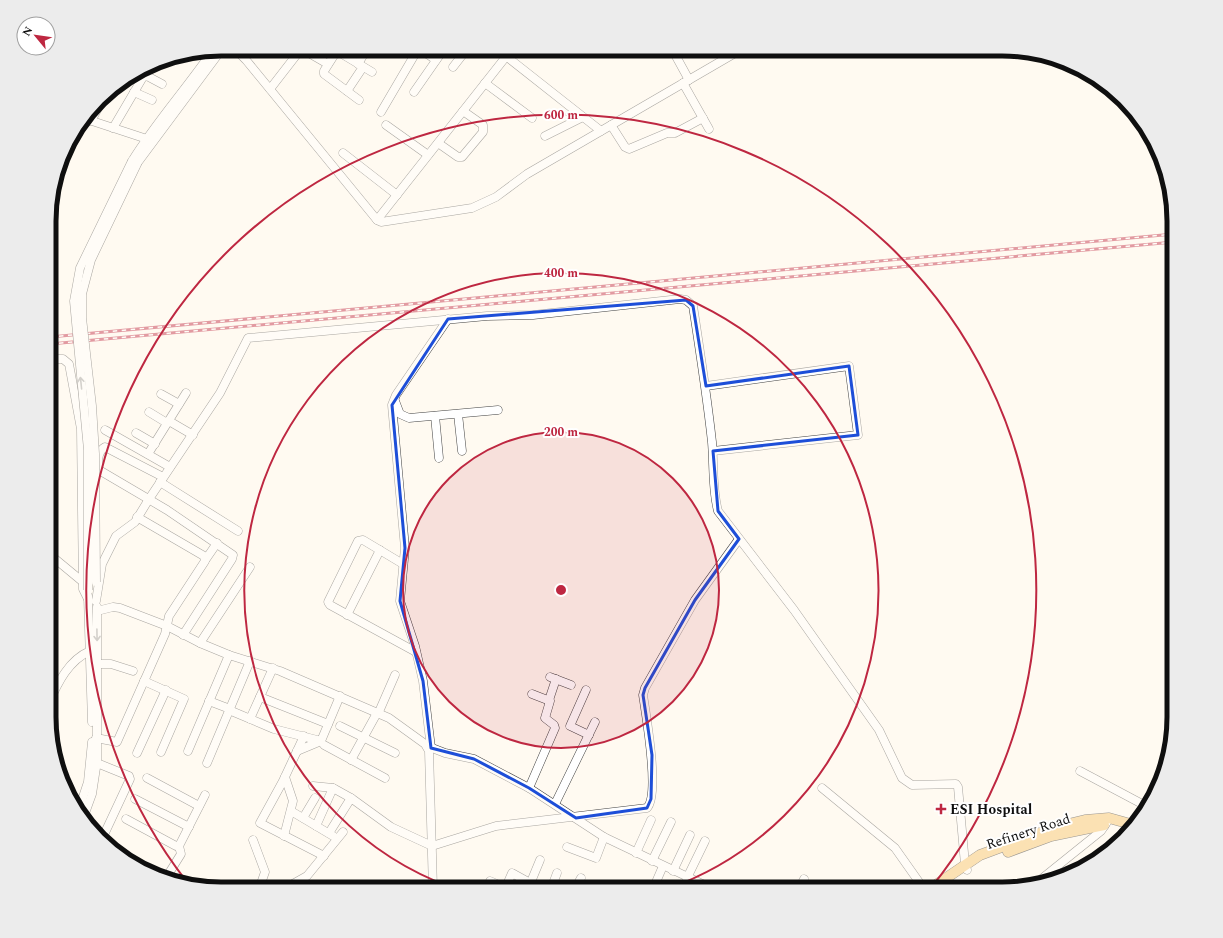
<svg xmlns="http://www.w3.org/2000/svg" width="1223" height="938" viewBox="0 0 1223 938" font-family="Spectral,serif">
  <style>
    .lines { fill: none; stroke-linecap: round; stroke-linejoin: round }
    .minor-casing { stroke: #424242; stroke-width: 9 }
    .major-casing { stroke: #202020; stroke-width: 11 }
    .minor { stroke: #fff; stroke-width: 8 }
    .major { stroke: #f7c369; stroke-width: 10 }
    .rail-casing { stroke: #be2741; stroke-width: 3 }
    .rail { stroke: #fff; stroke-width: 1.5; stroke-dasharray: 4.5; stroke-linecap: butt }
    .minor-bridge-casing { stroke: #424242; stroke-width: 9; stroke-linecap: butt }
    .minor-bridge { stroke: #fff; stroke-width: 8 }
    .oneway { stroke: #9f9f9f }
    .marked { fill: none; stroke: #1d4ed8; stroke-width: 3; stroke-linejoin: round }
    .ring { fill: none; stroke: #be2741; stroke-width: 2 }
    .poi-dot { fill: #be2741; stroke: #fff; stroke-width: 1.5 }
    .labels { text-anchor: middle; stroke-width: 4; stroke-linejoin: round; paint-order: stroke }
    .poi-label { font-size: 14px; font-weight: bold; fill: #0f0f0f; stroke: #fff; text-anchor: start }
    .street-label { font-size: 14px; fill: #0f0f0f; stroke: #fff }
    .rim { fill: none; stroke: #0f0f0f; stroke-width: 5 }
    .centre { fill: #be2741; stroke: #fff; stroke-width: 2 }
    .ring-label { font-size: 12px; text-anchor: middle; font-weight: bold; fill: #be2741; stroke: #fff; stroke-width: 4; stroke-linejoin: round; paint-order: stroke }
  </style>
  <rect width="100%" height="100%" fill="#fffaf1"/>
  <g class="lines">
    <defs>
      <g id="minor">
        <polyline points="235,49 246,60 377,220 381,222 472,208 496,197 527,174 742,49"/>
        <polyline points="302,49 328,64"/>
        <polyline points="338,49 324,71 324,74 359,100"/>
        <polyline points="420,49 436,60"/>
        <polyline points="497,49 601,131"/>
        <polyline points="672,49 689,80"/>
        <polyline points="337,51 372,72"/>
        <polyline points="358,64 367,49"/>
        <polyline points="453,67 467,49"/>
        <polyline points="485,83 532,118"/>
        <polyline points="683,83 709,129"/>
        <polyline points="270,89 301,49"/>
        <polyline points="347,91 363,67"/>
        <polyline points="134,92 152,100"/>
        <polyline points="414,92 444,49"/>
        <polyline points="381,112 418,49"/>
        <polyline points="86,119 150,140"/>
        <polyline points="91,121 104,97"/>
        <polyline points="386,125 428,155"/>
        <polyline points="611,125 625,147 629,149 667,133 675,133 703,118"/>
        <polyline points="113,128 143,77 147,76 162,84"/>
        <polyline points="545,136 583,117"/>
        <polyline points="438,143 458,157 462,157 483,132 483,125 463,111"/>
        <polyline points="343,153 397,195"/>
        <path d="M132 161C156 122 187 88 213 50"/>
        <polyline points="138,162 222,49"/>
        <polyline points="377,220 512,49"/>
        <polyline points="50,359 63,359 69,364 81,429 83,589 89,601"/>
        <polyline points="706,386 849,366 858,435 713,451"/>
        <polyline points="161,394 179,404"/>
        <polyline points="395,401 400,414 409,418 498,410"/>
        <polyline points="149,412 167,423"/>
        <polyline points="458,414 462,451"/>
        <polyline points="435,416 439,458"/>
        <polyline points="169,421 193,435"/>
        <polyline points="105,430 170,467"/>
        <polyline points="136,433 155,444"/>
        <polyline points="148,454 186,393"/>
        <path d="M98 466C98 459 98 451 105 447L163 477"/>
        <polyline points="99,470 167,510 233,555 232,559 183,635"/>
        <polyline points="160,482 238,531"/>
        <polyline points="54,558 83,582"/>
        <polyline points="206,559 217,543"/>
        <polyline points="403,564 363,540 358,541 328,602 330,605 416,652"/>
        <polyline points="88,596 92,722"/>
        <path d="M96 601 102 564 116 536 135 522 149 499 220 393 248 338 487 316 533 315 680 299 686 300 693 306C700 351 707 396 712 442 714 465 712 489 718 511L794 610 879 730 902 778 912 785 956 784 958 787 965 864 967 870"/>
        <polyline points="97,611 113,607 120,608 167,626 200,643 229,655 280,671 389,718 425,744 429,751 433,889"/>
        <polyline points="347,615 380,550"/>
        <polyline points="200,643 250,567"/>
        <polyline points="98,664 111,664 133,671"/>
        <polyline points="550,677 571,685"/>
        <polyline points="144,681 184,699 161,752"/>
        <polyline points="586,690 570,726 589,735"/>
        <polyline points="260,697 328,724"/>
        <polyline points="549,700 556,679"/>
        <polyline points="209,701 230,709"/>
        <path d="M49 703C58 682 69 660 90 651"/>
        <polyline points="229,710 274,729 321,741 340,696"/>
        <polyline points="378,714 395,675"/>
        <polyline points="250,719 273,668"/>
        <polyline points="340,726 395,753"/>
        <polyline points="304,736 283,781 260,823 324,856"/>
        <polyline points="96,738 117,742 165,634 169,616 205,561 204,556 137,517"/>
        <polyline points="324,745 385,778"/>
        <polyline points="427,746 445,753 474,759 529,788 604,837 713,889"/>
        <polyline points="431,748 423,681 415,646 400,601 405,548 392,405 396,395 448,319"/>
        <polyline points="188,751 229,655"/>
        <polyline points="297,751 321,741"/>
        <polyline points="137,753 166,690"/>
        <polyline points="351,760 377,713"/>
        <polyline points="92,761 129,776 130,779 102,839"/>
        <polyline points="207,763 250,661"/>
        <polyline points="1080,771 1146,806"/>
        <polyline points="147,778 199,806"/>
        <polyline points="313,786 333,788 351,798"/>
        <polyline points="529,788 555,728 554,725 545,718 550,701 532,694"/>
        <polyline points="822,788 895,848 924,889"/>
        <polyline points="135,799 189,827"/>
        <polyline points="555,804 595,722"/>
        <polyline points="79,809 88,782 92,742"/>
        <polyline points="291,811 333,836"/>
        <polyline points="84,816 92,794 97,761 97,607"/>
        <polyline points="303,818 315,798"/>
        <polyline points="126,819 176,846 179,846 205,795"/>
        <polyline points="316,826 333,788"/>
        <path d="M329 833 351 798 391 827 432 846 496 826 647 808C660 794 646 715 643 695L645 688 695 600 739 539"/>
        <polyline points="284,836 293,801 285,777"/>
        <polyline points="253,840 265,872 259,889"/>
        <polyline points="567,847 596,858 604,837"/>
        <polyline points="636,853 651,820"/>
        <polyline points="652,861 671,822"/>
        <polyline points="673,871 690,835"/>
        <polyline points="166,878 181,854 179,846"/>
        <polyline points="687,878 705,841"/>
        <polyline points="1040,880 1101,831 1107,822"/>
        <polyline points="490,881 508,889"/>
        <polyline points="655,884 666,889"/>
        <polyline points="284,889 307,876 343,832"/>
        <polyline points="327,889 327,888"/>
        <polyline points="505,889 512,873 541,889"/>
        <polyline points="528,889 540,860"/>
        <polyline points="551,889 557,873"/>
        <polyline points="575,889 581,878"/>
        <polyline points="653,889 663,866"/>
        <polyline points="686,889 691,879"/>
        <polyline points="799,889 804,879"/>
      </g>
      <g id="major">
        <polyline points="1008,852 1051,836 1104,825"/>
        <polyline points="930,889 980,855 1056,827 1085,820 1109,818 1134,825"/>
      </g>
    </defs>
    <use href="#minor" class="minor-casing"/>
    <use href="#major" class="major-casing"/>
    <use href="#minor" class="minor"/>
    <use href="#major" class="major"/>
    <defs>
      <g id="rail">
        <polyline points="50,337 1174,234"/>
        <polyline points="50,344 1174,242"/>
      </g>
    </defs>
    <use href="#rail" class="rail-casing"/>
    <use href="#rail" class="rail"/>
    <defs>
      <g id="minor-bridge">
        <polyline points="96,582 95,454 92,406 82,318 82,294 91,260 138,162"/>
        <polyline points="88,590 88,450 74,301 80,268 132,161"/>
      </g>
    </defs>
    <use href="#minor-bridge" class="minor-bridge-casing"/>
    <use href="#minor-bridge" class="minor-bridge"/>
  </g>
  <defs><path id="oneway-shaft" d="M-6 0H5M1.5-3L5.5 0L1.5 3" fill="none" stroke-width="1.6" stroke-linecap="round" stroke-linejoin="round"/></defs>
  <g class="oneway">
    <use href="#oneway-shaft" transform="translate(81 383) rotate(-96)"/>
    <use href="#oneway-shaft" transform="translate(97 635) rotate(89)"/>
  </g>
  <path d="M0 0H1223V938H0ZM686 300 693 306 706 386 849 366 858 435 713 451 718 511 739 539 695 600 645 688 643 695 652 755 651 799 647 808 576 818 529 788 474 759 431 748 423 681 400 601 405 548 392 405 448 319Z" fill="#fffaf1" fill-opacity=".55" fill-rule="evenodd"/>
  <path class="marked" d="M686 300 693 306 706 386 849 366 858 435 713 451 718 511 739 539 695 600 645 688 643 695 652 755 651 799 647 808 576 818 529 788 474 759 431 748 423 681 400 601 405 548 392 405 448 319Z"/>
  <circle cx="561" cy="590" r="158" fill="#be2741" fill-opacity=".12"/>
  <g class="ring">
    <circle cx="561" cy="590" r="158"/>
    <path d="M453 888A317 317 0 1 1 667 889"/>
    <path d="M187 882A475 475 0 1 1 930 889"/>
  </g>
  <path class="poi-dot" d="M939 803h4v4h4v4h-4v4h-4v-4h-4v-4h4z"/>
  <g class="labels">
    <g class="poi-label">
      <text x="950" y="814">ESI Hospital</text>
    </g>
    <g class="street-label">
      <text transform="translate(1028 831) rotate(-18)" y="5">Refinery Road</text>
    </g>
  </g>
  <path d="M0 0H1223V938H0ZM221 56H1002A165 165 0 0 1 1167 221V717A165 165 0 0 1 1002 882H221A165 165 0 0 1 56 717V221A165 165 0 0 1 221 56Z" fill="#ececec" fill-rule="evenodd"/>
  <path class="rim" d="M221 56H1002A165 165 0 0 1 1167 221V717A165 165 0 0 1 1002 882H221A165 165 0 0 1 56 717V221A165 165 0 0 1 221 56Z"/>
  <circle cx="561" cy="590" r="6" class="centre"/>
  <g class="ring-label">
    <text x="561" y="119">600 m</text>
    <text x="561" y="277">400 m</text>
    <text x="561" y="436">200 m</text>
  </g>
  <g transform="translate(36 36) rotate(299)"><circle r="19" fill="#ffffff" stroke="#9f9f9f"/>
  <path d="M0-3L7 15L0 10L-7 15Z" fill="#be2741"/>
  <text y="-6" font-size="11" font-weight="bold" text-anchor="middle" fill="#0f0f0f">N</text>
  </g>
</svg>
